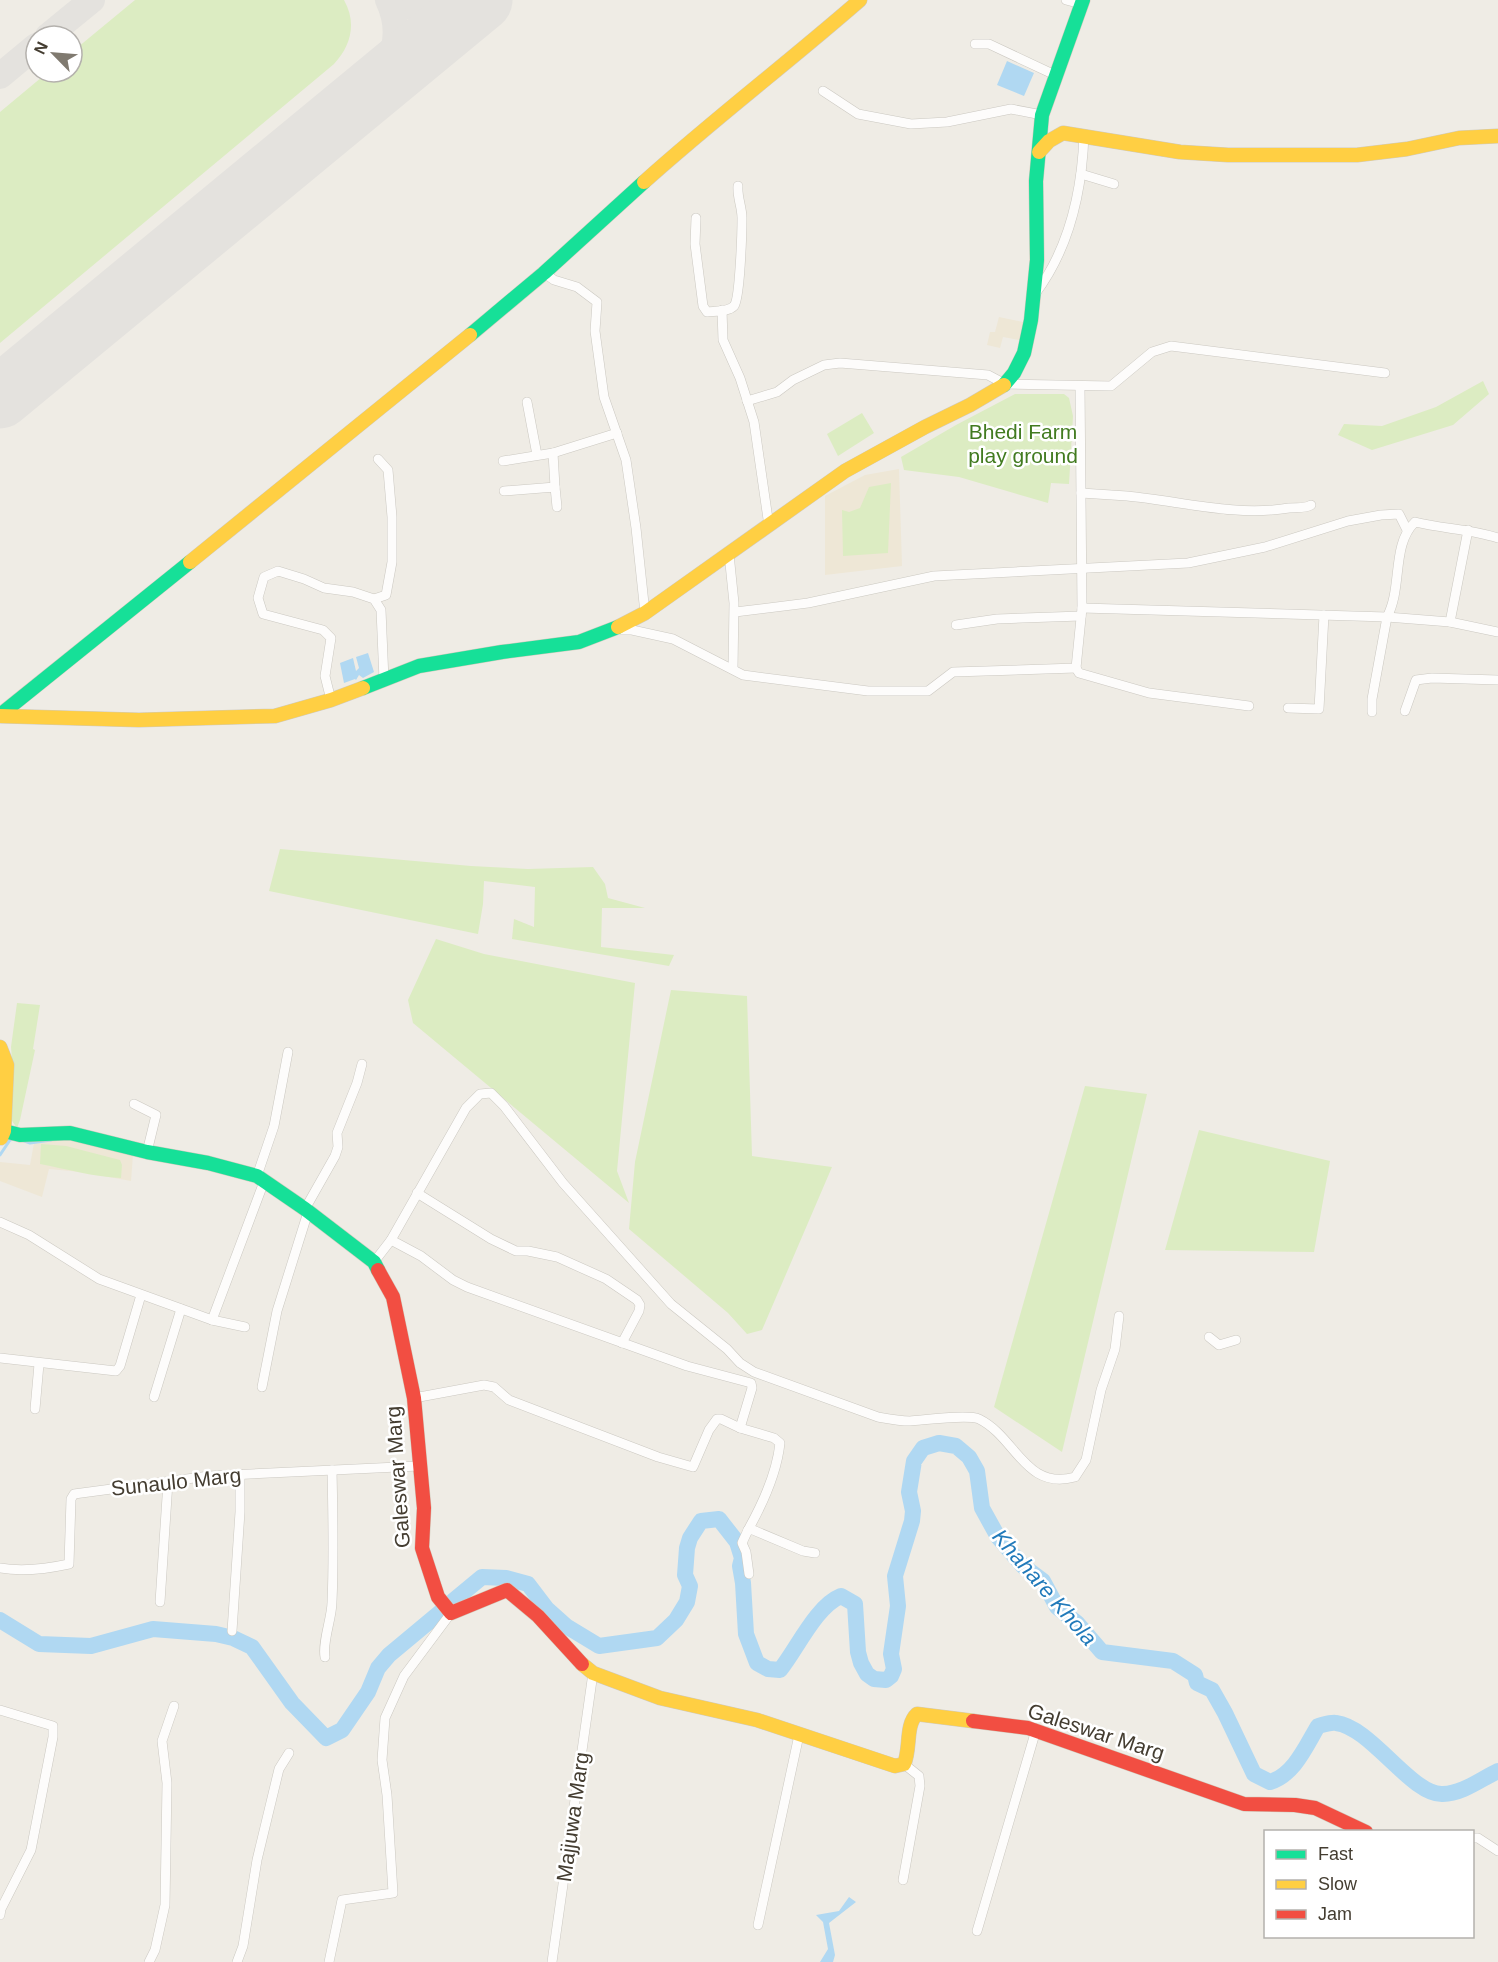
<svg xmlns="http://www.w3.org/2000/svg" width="1498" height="1962" viewBox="0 0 1498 1962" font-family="Arial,sans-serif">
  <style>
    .education { fill: #eee7d6 }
    .green { fill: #dcecc2 }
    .water { fill: #b0d8f2 }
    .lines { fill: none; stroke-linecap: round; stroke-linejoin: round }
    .stream { stroke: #b0d8f2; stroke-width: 3 }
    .river { stroke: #b0d8f2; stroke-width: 16 }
    .taxiway { stroke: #e4e2de; stroke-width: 26 }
    .runway { stroke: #e4e2de; stroke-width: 63 }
    .street-casing { stroke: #cbc8c1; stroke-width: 10 }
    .fast-casing { stroke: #d0cabc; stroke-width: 15 }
    .slow-casing { stroke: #d0cabc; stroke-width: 15 }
    .jam-casing { stroke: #d0cabc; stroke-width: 15 }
    .street { stroke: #fdfcfb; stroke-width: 9 }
    .fast { stroke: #16e098; stroke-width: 14 }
    .slow { stroke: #ffcf43; stroke-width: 14 }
    .jam { stroke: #f24e42; stroke-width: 14 }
    .labels { text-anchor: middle; stroke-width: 5; stroke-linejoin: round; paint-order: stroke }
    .park-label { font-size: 21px; fill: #427b20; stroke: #fff }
    .street-label { font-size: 21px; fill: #443d31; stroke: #fff }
    .water-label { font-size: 22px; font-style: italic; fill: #217aba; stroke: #fff }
  </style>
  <rect width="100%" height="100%" fill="#efece5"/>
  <g class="education">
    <polygon points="999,317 1023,322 1019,340 1003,337 1000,348 987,345 990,332 995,332"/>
    <polygon points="899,469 902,566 825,575 825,496 865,475"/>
    <polygon points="76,1138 133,1154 131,1181 81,1172 49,1169 42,1197 0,1181 0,1162 30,1165 34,1143"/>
  </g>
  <g class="green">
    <path d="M135 0H344C357 23 351 46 334 64L0 343V112L48 72H72V52Z"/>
    <polygon points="1483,381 1489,394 1453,425 1372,450 1338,435 1344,424 1382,426 1436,407"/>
    <polygon points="1015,394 1064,394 1069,398 1073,416 1069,484 1051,483 1048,503 959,477 904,470 901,457 956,425"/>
    <polygon points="862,413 874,433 838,456 827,434"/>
    <polygon points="891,483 888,553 843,556 842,510 849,512 860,508 869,487"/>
    <polygon points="280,849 471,866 528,869 593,867 605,884 608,898 645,908 602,908 601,947 674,955 669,966 512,939 514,919 534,927 535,887 484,881 483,904 478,934 269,891"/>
    <polygon points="436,939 484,954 635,983 617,1171 629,1203 413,1023 408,1000"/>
    <polygon points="671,990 747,996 752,1156 832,1167 762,1330 747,1334 728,1313 629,1229 635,1162"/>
    <polygon points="17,1003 40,1005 33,1049 35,1050 20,1120 17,1128 10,1118 13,1073 11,1047"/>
    <polygon points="1085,1086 1147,1094 1062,1452 994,1407"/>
    <polygon points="1199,1130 1330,1161 1314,1252 1165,1250"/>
    <path d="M41 1144 66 1146 120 1160 122 1165 121 1178C93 1177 67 1169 40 1164Z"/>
  </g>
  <g class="water">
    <polygon points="1007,61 1034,73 1024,96 997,85"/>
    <polygon points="368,653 374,672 363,678 359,675 356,680 355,679 344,683 340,663 353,658 356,671 359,668 356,657"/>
    <polygon points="849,1897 856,1902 829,1923 835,1955 833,1962 820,1962 828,1949 823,1922 816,1915 839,1911"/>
  </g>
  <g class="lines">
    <g class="stream">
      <polyline points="22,1140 30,1143 51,1140"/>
      <polyline points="0,1155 10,1140 13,1139"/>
    </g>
    <g class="river">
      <path d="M453 1601 482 1577 506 1578 528 1584 547 1609 566 1626 599 1646 657 1638 676 1620 687 1602 690 1586 685 1575 687 1548 690 1538 701 1521 719 1519 737 1542 742 1558 740 1566 743 1583 746 1634 757 1663 768 1669 780 1670C797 1649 816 1606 841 1596L855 1604 858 1652 861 1663 867 1674 874 1679 886 1680 891 1676 894 1669 891 1654 898 1606 895 1576 912 1521 913 1511 909 1492 914 1461 923 1448 939 1443 956 1446 969 1457 977 1471 982 1508 998 1537 1023 1566 1043 1581 1057 1607 1077 1623 1102 1652 1173 1661 1195 1675 1197 1683 1212 1690 1225 1713 1254 1774 1270 1782C1294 1775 1306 1746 1318 1726 1323 1725 1331 1722 1336 1723 1371 1727 1412 1796 1443 1794 1462 1794 1481 1779 1498 1771"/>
      <polyline points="0,1620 39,1644 91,1646 153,1629 216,1634 233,1638 252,1647 292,1703 326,1738 342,1730 368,1692 378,1668 389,1655 443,1610"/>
    </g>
    <g class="taxiway">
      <path d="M397 0C424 16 451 13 478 0"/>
      <polyline points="48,36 92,0"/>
      <polyline points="0,76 36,46"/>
      <path d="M368 93C392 65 405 36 388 0"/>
    </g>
    <polyline class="runway" points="0,397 481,0"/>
    <defs>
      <g id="street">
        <polyline points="1066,0 1081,4"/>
        <polyline points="975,44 989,44 1055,75"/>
        <polyline points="823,91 858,114 911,124 947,122 1011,109 1042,115"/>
        <polyline points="1081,174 1114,184"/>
        <path d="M696 218 695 244 703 306 707 312C715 311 728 312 734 306 740 299 742 232 742 218 742 207 737 197 738 186"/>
        <polyline points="544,273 554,280 577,287 597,302 595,331 604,397 626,460 636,528 645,613"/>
        <path d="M1035 294C1069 249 1082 191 1084 135"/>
        <polyline points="722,310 723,340 740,378 754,422 769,526"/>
        <polyline points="747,401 777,392 793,380 824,365 840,363 988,375 1005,384 1111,386 1152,352 1171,346 1385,373"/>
        <polyline points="527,402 537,455"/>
        <polyline points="553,453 555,487"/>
        <polyline points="503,461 553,453 617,433"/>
        <polyline points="504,491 555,487 557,507"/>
        <path d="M1081 493C1096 494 1112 495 1127 496 1180 501 1235 517 1289 508 1297 507 1304 509 1311 505"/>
        <polyline points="729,554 734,603 733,669"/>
        <polyline points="374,599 386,595 392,562 392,517 388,470 378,459"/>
        <polyline points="1082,608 1387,617 1450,622 1498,632"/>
        <polyline points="735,612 808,603 934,576 1188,563 1265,547 1348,521 1381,515 1399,514 1407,530"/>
        <polyline points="1450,622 1468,530"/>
        <polyline points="956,625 997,619 1081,616"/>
        <polyline points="615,630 632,630 673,639 743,675 868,691 928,691 953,672 1076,668 1082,608 1080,386"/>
        <polyline points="1076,668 1079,673 1149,693 1249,706"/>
        <polyline points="331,700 325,676 331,638 323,630 263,614 258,598 264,577 278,571 304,579 324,588 353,592 374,599 381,610 384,680"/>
        <polyline points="1288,708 1319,709 1324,615"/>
        <polyline points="1405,711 1416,680 1432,678 1498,680"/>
        <path d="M1372 712V699L1387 617C1403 587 1391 545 1415 522 1443 529 1471 529 1498 538"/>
        <polyline points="134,1104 156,1115 147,1152"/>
        <polyline points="257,1176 274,1126 288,1052"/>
        <polyline points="417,1193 491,1239 516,1251 528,1251 557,1257 606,1279 637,1300 640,1305 639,1311 622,1343"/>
        <polyline points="305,1209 335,1156 338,1147 337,1133 357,1083 362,1064"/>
        <polyline points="0,1222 29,1235 99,1279 212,1320 262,1187 263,1180"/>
        <polyline points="391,1240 421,1256 453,1280 467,1287 687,1366 751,1383 752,1388 740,1428 721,1419 717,1419 709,1430 693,1467 658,1457 509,1400 494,1387 484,1385 414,1398"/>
        <path d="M374 1262 391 1240 466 1108 480 1094 491 1093 504 1106 563 1183 671 1304 727 1349 740 1363 754 1372 878 1417C889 1419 899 1421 910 1421 925 1420 968 1414 979 1419 1016 1437 1025 1491 1075 1477L1086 1460 1101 1390 1115 1349 1119 1316"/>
        <polyline points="212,1320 245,1327"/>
        <polyline points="1209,1337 1219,1345 1236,1340"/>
        <polyline points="0,1358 116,1371 120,1366 141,1295"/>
        <polyline points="262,1387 277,1311 308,1212"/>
        <polyline points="154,1397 181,1309"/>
        <polyline points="35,1409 39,1364"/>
        <path d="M740 1428 774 1438 780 1443C777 1472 762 1505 748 1530H753L803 1551 815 1553"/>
        <polyline points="748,1530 742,1543 746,1552 749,1574"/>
        <path d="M0 1568C23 1572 46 1569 69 1564L71 1499 74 1494 209 1476 419 1466"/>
        <polyline points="160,1602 168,1482"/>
        <polyline points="232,1631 240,1512 240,1474"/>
        <path d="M325 1657C322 1642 332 1618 332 1602 334 1558 333 1514 332 1470"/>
        <polyline points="0,1710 53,1726 53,1737 31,1850 1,1909 0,1915"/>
        <polyline points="1472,1838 1478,1838 1498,1851"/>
        <polyline points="903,1880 920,1786 919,1776 904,1764"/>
        <polyline points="758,1925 799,1735"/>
        <polyline points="977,1931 1036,1730"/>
        <polyline points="149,1962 155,1950 165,1905 167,1783 162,1741 174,1706"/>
        <polyline points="237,1962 243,1946 257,1860 279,1769 289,1753"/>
        <polyline points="329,1962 342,1900 393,1893 387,1795 382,1760 385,1718 404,1676 451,1613"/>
        <polyline points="552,1962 593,1673"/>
      </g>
      <g id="fast">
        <polyline points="470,335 544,273 644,182"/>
        <polyline points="1004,385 1014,373 1024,353 1031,320 1037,260 1036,181 1042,115 1083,0"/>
        <polyline points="363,688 419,666 502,652 579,642 618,627"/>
        <polyline points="0,715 190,562"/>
        <polyline points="4,1131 20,1135 70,1133 147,1152 208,1163 257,1176 305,1209 374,1262 378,1270"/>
      </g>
      <g id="slow">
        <polyline points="1039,152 1049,141 1063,133 1180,152 1228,155 1357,155 1407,149 1459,138 1498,136"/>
        <path d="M644 182C714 119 789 62 860 0"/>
        <polyline points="190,562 470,335"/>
        <polyline points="618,627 645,613 845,471 925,427 970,405 1004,385"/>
        <polyline points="0,716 139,720 275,716 331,700 363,688"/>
        <polyline points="0,1047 7,1065 4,1131 1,1138"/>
        <path d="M582 1664 593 1673 660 1698 757 1720 895 1766 904 1764C911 1749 905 1725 917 1714L973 1721"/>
      </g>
      <g id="jam">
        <polyline points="378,1270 393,1297 414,1398 424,1508 422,1548 438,1597 451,1613 507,1590 538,1616 582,1664"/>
        <polyline points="973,1721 1028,1728 1244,1804 1295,1805 1315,1808 1366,1832"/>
      </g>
    </defs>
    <use href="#street" class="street-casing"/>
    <use href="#fast" class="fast-casing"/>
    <use href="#slow" class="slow-casing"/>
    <use href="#jam" class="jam-casing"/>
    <use href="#street" class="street"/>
    <use href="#fast" class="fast"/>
    <use href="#slow" class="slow"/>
    <use href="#jam" class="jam"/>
  </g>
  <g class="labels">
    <g class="park-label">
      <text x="1023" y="439">Bhedi Farm<tspan x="1023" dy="24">play ground</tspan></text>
    </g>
    <g class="street-label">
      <text transform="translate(398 1477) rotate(-94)" y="7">Galeswar Marg</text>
      <text transform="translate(176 1482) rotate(-6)" y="7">Sunaulo Marg</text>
      <text transform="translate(1096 1732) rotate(18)" y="7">Galeswar Marg</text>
      <text transform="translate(573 1817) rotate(-82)" y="7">Majjuwa Marg</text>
    </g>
    <g class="water-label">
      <text transform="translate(1045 1587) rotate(49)" y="8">Khahare Khola</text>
    </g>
  </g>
  <rect x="1264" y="1830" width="210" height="108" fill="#ffffff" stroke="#b4b1ad" stroke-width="1.5"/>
  <rect x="1276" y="1850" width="30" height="9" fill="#16e098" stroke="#b4b1ad" stroke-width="1.5"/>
  <text x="1318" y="1860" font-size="18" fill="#443d31">Fast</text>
  <rect x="1276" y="1880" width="30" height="9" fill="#ffcf43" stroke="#b4b1ad" stroke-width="1.5"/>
  <text x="1318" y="1890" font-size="18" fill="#443d31">Slow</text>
  <rect x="1276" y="1910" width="30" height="9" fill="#f24e42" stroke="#b4b1ad" stroke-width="1.5"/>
  <text x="1318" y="1920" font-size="18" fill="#443d31">Jam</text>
  <g transform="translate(54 54) rotate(295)"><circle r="28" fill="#ffffff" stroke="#b4b1ad" stroke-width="1.5"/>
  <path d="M0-4.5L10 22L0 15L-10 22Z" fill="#807a70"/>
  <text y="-9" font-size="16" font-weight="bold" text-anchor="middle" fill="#443d31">N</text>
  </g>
</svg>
